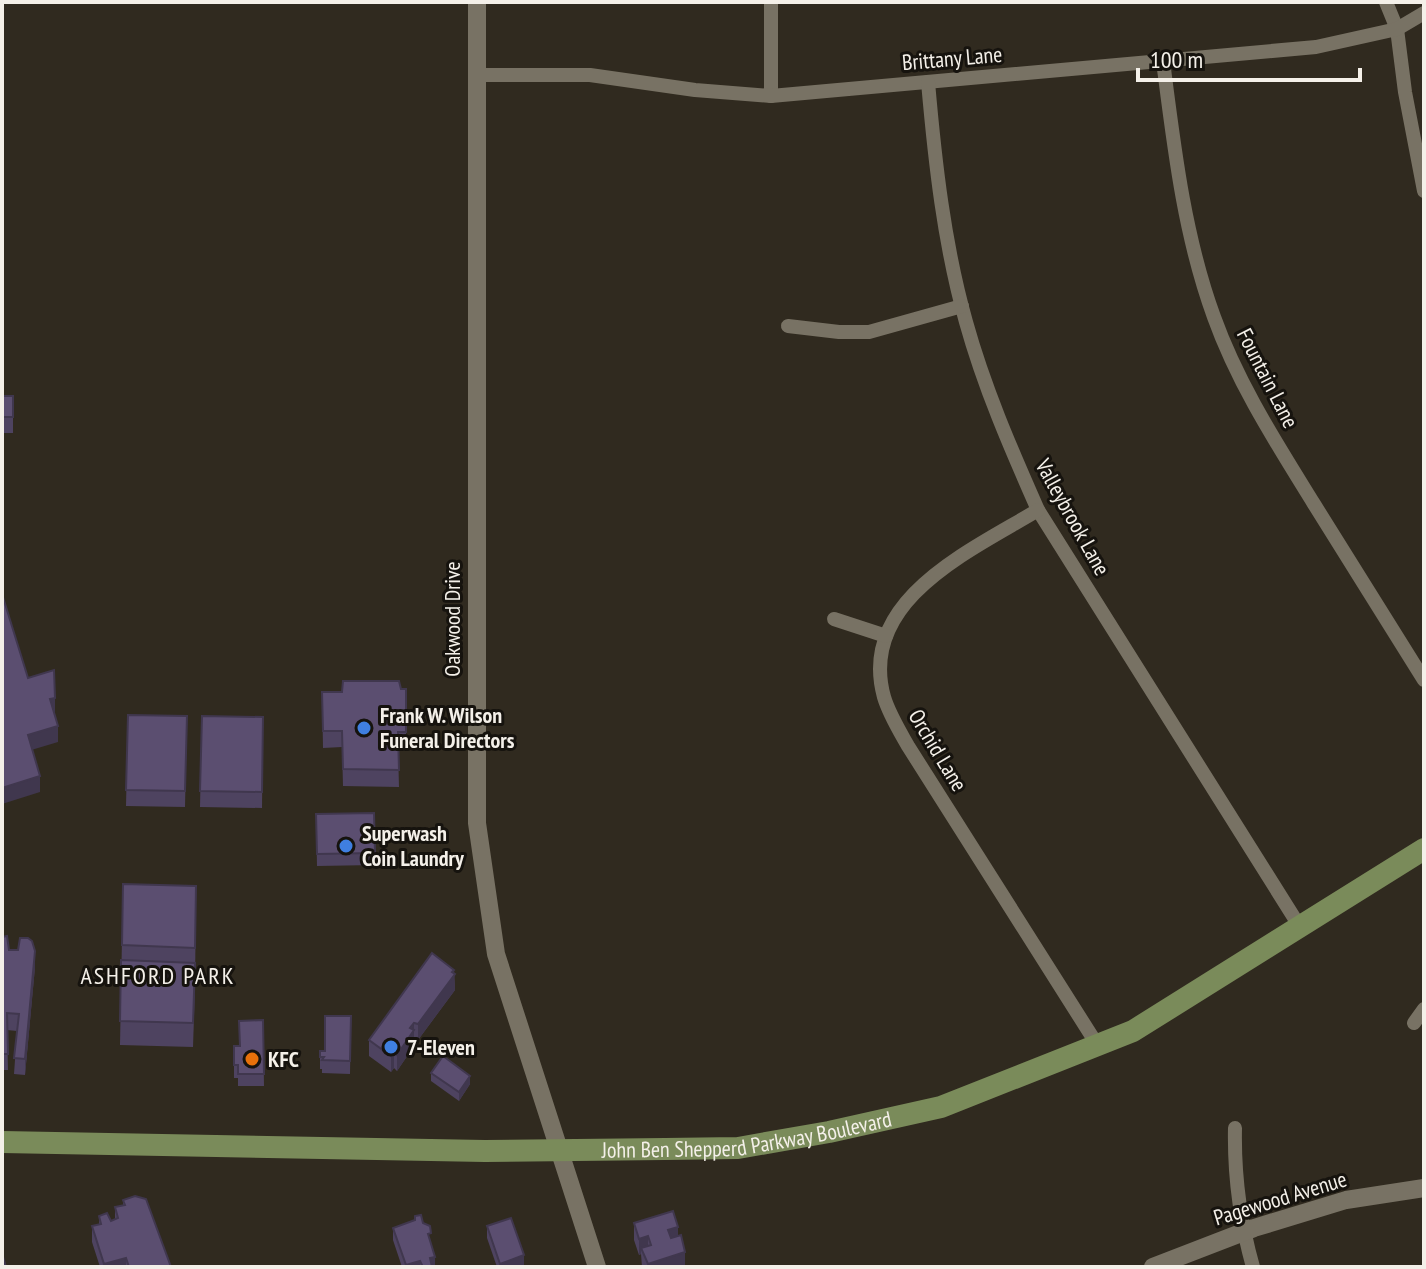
<svg xmlns="http://www.w3.org/2000/svg" width="1426" height="1269" viewBox="0 0 1426 1269" font-family="'PT Sans Narrow',sans-serif">
  <style>
    .lines { fill: none; stroke-linecap: round; stroke-linejoin: round }
    .minor { stroke: #787264; stroke-width: 14 }
    .tertiary { stroke: #787264; stroke-width: 18 }
    .primary { stroke: #7a8b5a; stroke-width: 22 }
    .wall { fill: #4e4360 }
    .shaded-wall { fill: #40374e }
    .building { fill: #5b4e70; stroke: #40374e; stroke-width: 2 }
    .shop-dot { fill: #3f7fe0; stroke: #16130e; stroke-width: 3 }
    .food-dot { fill: #e8710a; stroke: #16130e; stroke-width: 3 }
    .labels { text-anchor: middle; stroke-width: 6; stroke-linejoin: round; paint-order: stroke }
    .street-label { font-size: 22px; fill: #f4f0e9; stroke: #16130e }
    .poi-label { font-size: 22px; font-weight: bold; fill: #f4f0e9; stroke: #16130e; text-anchor: start }
    .neighbourhood-label { font-size: 24px; letter-spacing: 2px; fill: #f4f0e9; stroke: #16130e }
  </style>
  <rect width="100%" height="100%" fill="#302a1f"/>
  <g class="lines">
    <g class="minor">
      <polyline points="771,2 771,96"/>
      <polyline points="1386,2 1397,29 1405,92 1424,191"/>
      <path d="M1163 61C1174 147 1184 235 1214 317 1238 384 1277 444 1314 504 1351 563 1387 621 1424 680"/>
      <polyline points="477,75 590,75 695,90 771,96 1316,47 1397,29 1424,13"/>
      <path d="M928 82C935 162 944 244 966 322 984 387 1011 449 1038 510L1300 927"/>
      <polyline points="788,326 839,332 869,332 962,306"/>
      <path d="M1038 510C972 550 857 600 884 697 889 714 899 730 908 746L1098 1046"/>
      <polyline points="834,619 886,636"/>
      <polyline points="1414,1023 1424,1009"/>
      <path d="M1235 1128C1234 1176 1240 1221 1253 1267"/>
    </g>
    <g class="tertiary">
      <polyline points="477,2 477,823 496,954 597,1267"/>
      <polyline points="1153,1267 1254,1228 1346,1200 1424,1188"/>
    </g>
    <path class="primary" id="s1" d="M2 1142 485 1151 665 1149 738 1148 829 1132 941 1107 1133 1031 1424 849"/>
  </g>
  <g class="wall">
    <rect x="2" y="396" width="11" height="37"/>
    <polygon points="406,689 406,748 398,749 399,787 343,786 342,747 323,748 322,692"/>
    <polygon points="128,715 187,716 185,807 126,806"/>
    <polygon points="202,716 263,717 262,808 200,807"/>
    <polygon points="374,813 375,865 317,866 316,814"/>
    <polygon points="123,884 196,886 195,987 193,1047 120,1045"/>
    <polygon points="2,937 9,950 35,967 25,1075 14,1074 17,1031 7,1030 8,1070 2,1070"/>
    <polygon points="454,970 455,990 418,1040 414,1039 414,1046 397,1071 394,1068 391,1072 369,1056 369,1040"/>
    <polygon points="351,1016 350,1074 322,1073 322,1069 320,1069 320,1051 325,1051"/>
    <polygon points="263,1020 264,1086 238,1086 238,1078 234,1078 234,1046 239,1046"/>
    <polygon points="431,1073 470,1084 459,1101 431,1081"/>
    <polygon points="123,1200 171,1267 100,1267 92,1242 92,1226 99,1224 99,1216 111,1221 115,1220 115,1207 123,1205"/>
    <polygon points="415,1216 423,1223 431,1245 435,1267 402,1267 393,1240 393,1228 415,1220"/>
    <polygon points="634,1223 678,1236 685,1266 691,1267 642,1267 641,1254 639,1255 634,1240"/>
    <polygon points="487,1226 524,1267 497,1267 487,1238"/>
  </g>
  <g class="shaded-wall">
    <polygon points="55,698 55,714 50,699"/>
    <polygon points="58,726 58,742 28,751 28,735"/>
    <polygon points="40,776 40,792 2,804 2,788"/>
    <polygon points="35,951 35,967 25,1075 25,1059"/>
    <polygon points="454,970 455,990 418,1040 418,1024"/>
    <polygon points="414,1023 414,1046 397,1071 397,1055"/>
    <polygon points="394,1052 394,1068 391,1072 391,1056"/>
    <polygon points="470,1076 470,1084 459,1101 459,1092"/>
    <polygon points="678,1227 678,1244 668,1246 668,1230"/>
    <polygon points="648,1236 648,1252 641,1248 641,1254 639,1255 639,1239"/>
    <polygon points="685,1252 685,1267 648,1267 648,1264"/>
    <polygon points="524,1255 524,1267 500,1267 500,1264"/>
    <polygon points="435,1257 435,1267 430,1267 430,1258"/>
    <polygon points="126,1258 126,1267 104,1267 104,1264"/>
    <polygon points="420,1261 420,1267 406,1267 406,1265"/>
  </g>
  <g class="building">
    <rect x="2" y="396" width="11" height="21"/>
    <polygon points="2,594 28,678 54,670 55,698 50,699 58,726 28,735 40,776 2,788"/>
    <polygon points="343,681 399,681 401,689 406,689 406,732 398,732 399,770 343,769 342,731 323,731 322,692 342,692"/>
    <polygon points="128,715 187,716 185,791 126,790"/>
    <polygon points="202,716 263,717 262,792 200,791"/>
    <polygon points="374,813 375,853 317,854 316,814"/>
    <polygon points="123,884 196,886 195,948 122,945"/>
    <polygon points="7,936 9,950 18,950 20,938 28,938 32,941 35,951 25,1059 14,1058 19,1014 7,1013 8,1054 2,1054 2,937"/>
    <polygon points="432,953 454,970 452,972 455,974 418,1024 414,1023 410,1028 414,1030 397,1055 394,1052 391,1056 369,1040"/>
    <polygon points="121,960 195,963 193,1023 120,1021"/>
    <polygon points="325,1016 351,1016 350,1061 322,1060 324,1057 320,1057 320,1051 325,1051"/>
    <polygon points="263,1020 264,1074 238,1074 238,1065 234,1065 234,1046 240,1046 239,1021"/>
    <polygon points="443,1056 470,1076 459,1092 431,1073"/>
    <polygon points="135,1196 146,1199 171,1267 129,1267 126,1258 104,1264 92,1226 101,1224 99,1216 107,1213 111,1221 118,1218 115,1207 125,1205 123,1200"/>
    <polygon points="673,1211 678,1227 668,1230 671,1238 681,1235 685,1252 648,1264 641,1248 651,1245 648,1236 639,1239 634,1223"/>
    <polygon points="421,1215 423,1223 430,1226 431,1233 428,1234 435,1257 430,1258 432,1267 423,1267 420,1261 406,1265 393,1228 415,1220 415,1216"/>
    <polygon points="511,1218 524,1255 500,1264 487,1226"/>
    <polygon points="2,1257 3,1257 6,1267 2,1267"/>
  </g>
  <g class="shop-dot">
    <circle cx="364" cy="728" r="8"/>
    <circle cx="346" cy="846" r="8"/>
    <circle cx="391" cy="1047" r="8"/>
  </g>
  <circle class="food-dot" cx="252" cy="1059" r="8"/>
  <g class="labels">
    <g class="street-label">
      <text transform="translate(952 58) rotate(-5)" y="8">Brittany Lane</text>
      <text transform="translate(1268 378) rotate(63)" y="8">Fountain Lane</text>
      <text transform="translate(1073 517) rotate(61)" y="8">Valleybrook Lane</text>
      <text transform="translate(452 619) rotate(-90)" y="8">Oakwood Drive</text>
      <text transform="translate(938 750) rotate(59)" y="8">Orchid Lane</text>
      <text dy="8" stroke="none"><textPath href="#s1" startOffset="746">John Ben Shepperd Parkway Boulevard</textPath></text>
      <text transform="translate(1280 1198) rotate(-17)" y="8">Pagewood Avenue</text>
    </g>
    <g class="poi-label">
      <text x="380" y="723">Frank W. Wilson<tspan x="380" dy="25">Funeral Directors</tspan></text>
      <text x="362" y="841">Superwash<tspan x="362" dy="25">Coin Laundry</tspan></text>
      <text x="407" y="1055">7-Eleven</text>
      <text x="268" y="1067">KFC</text>
    </g>
    <g class="neighbourhood-label">
      <text x="158" y="984">ASHFORD PARK</text>
    </g>
  </g>
  <rect width="1426" height="1269" fill="none" stroke="#f4f0e9" stroke-width="8"/>
  <path d="M1138 68v12h222v-12" fill="none" stroke="#f4f0e9" stroke-width="4"/>
  <text x="1150" y="68" font-size="24" fill="#f4f0e9" stroke="#16130e" stroke-width="6" paint-order="stroke">100 m</text>
</svg>
